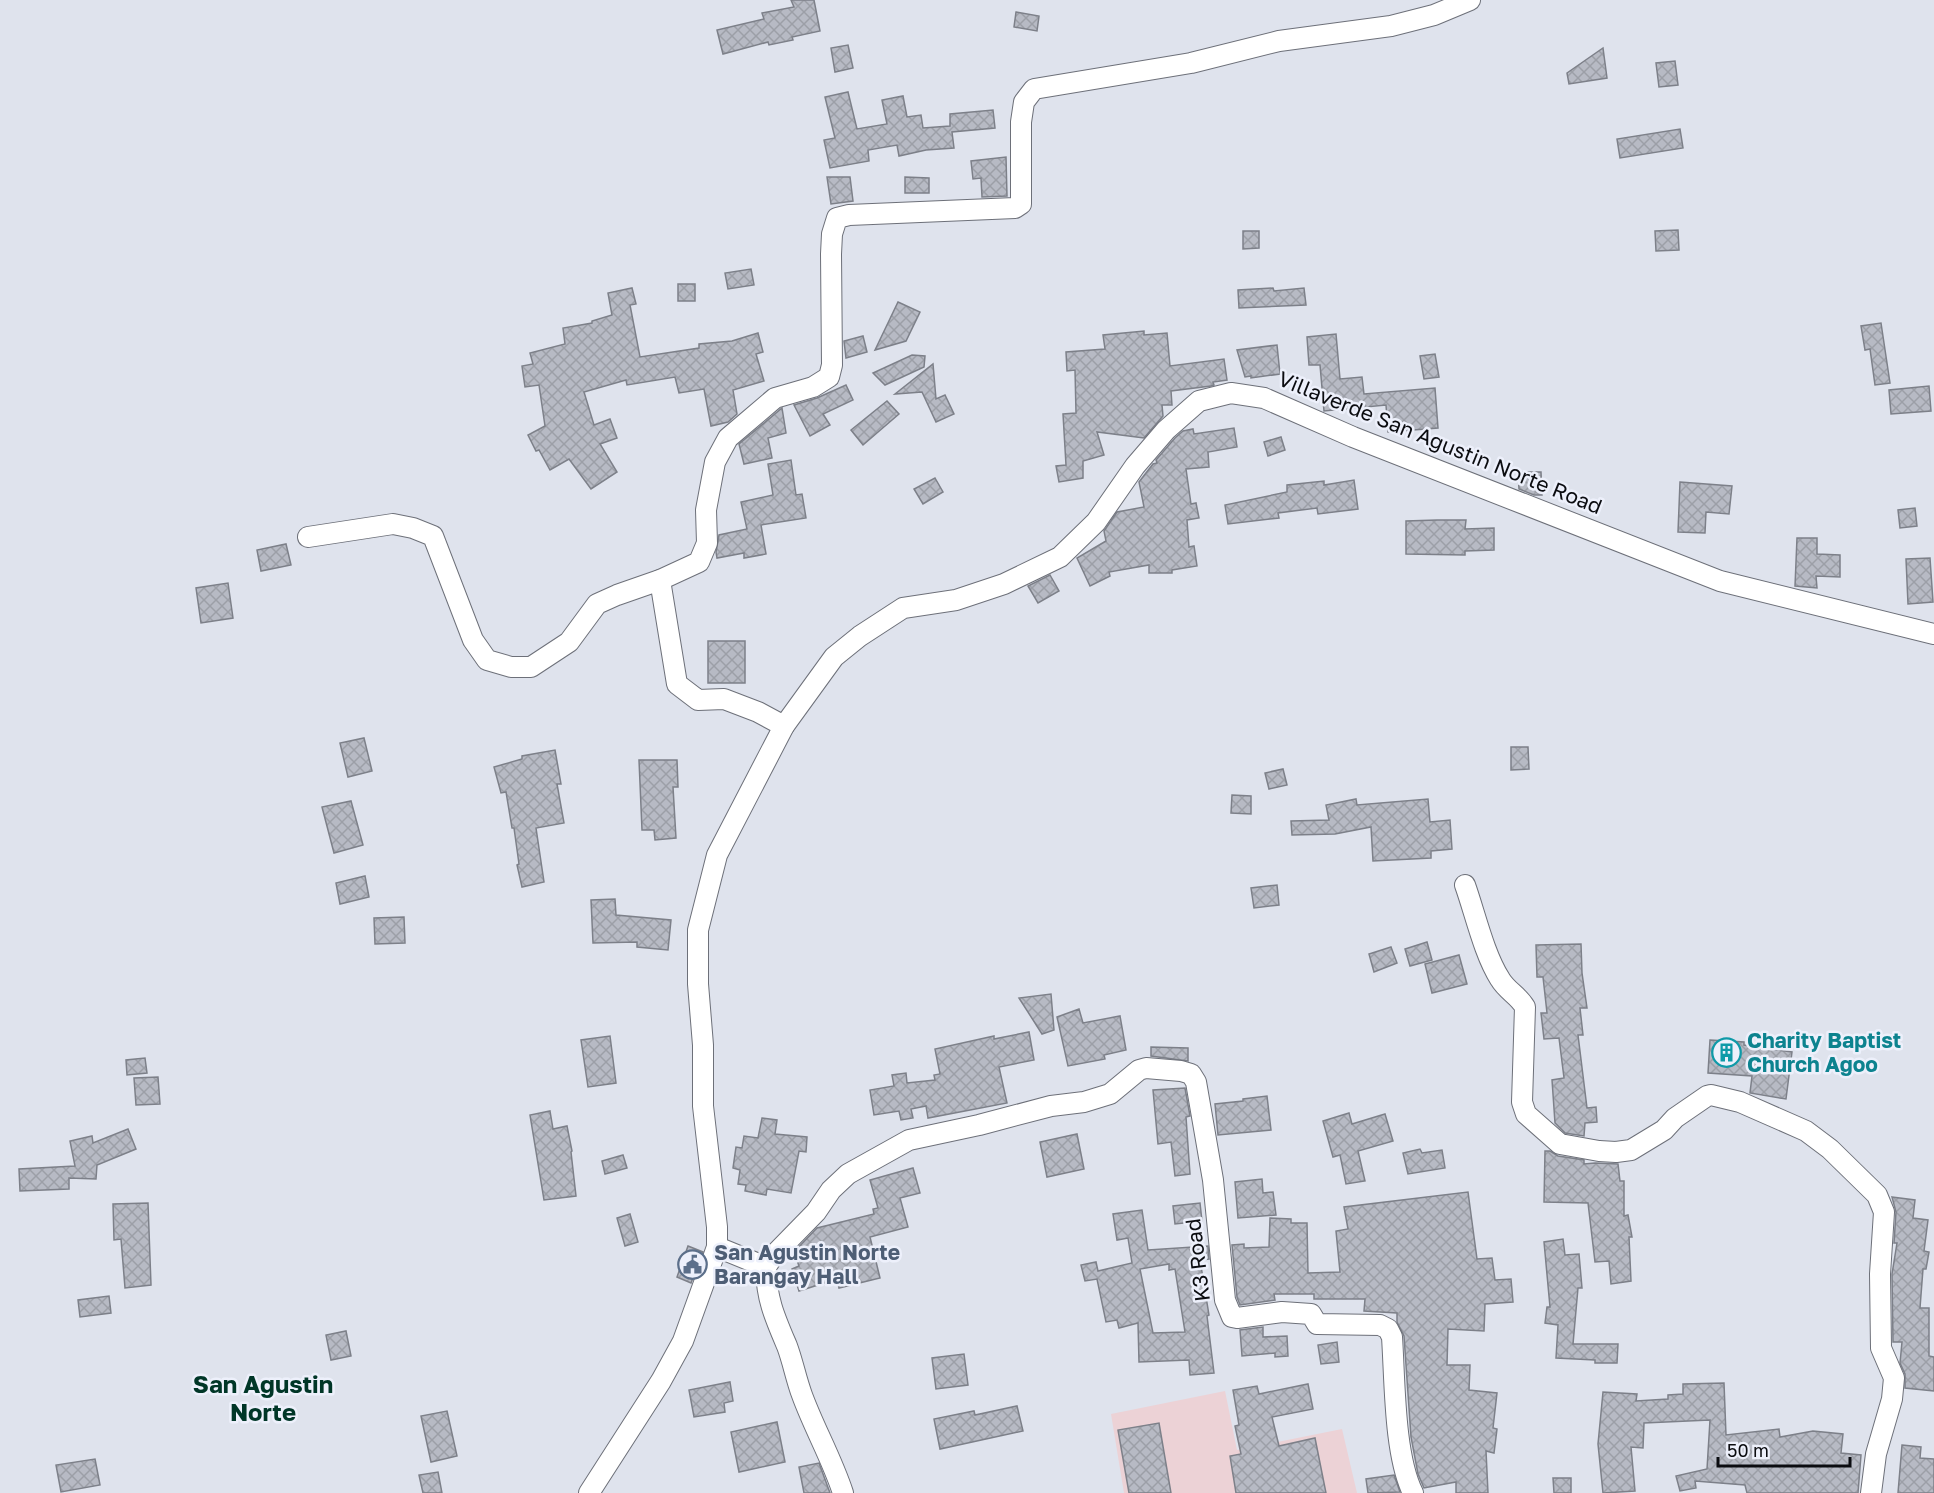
<svg xmlns="http://www.w3.org/2000/svg" width="1934" height="1493" viewBox="0 0 1934 1493" font-family="'Golos Text',sans-serif">
  <style>
    .industrial { fill: #ecd2d6 }
    .building { fill: url(#building-cross-hatch); stroke: #7d8089; stroke-width: 1.5; fill-rule: evenodd }
    .lines { fill: none; stroke-linecap: round; stroke-linejoin: round }
    .street-casing { stroke: #6d7079; stroke-width: 22 }
    .street { stroke: #fff; stroke-width: 20 }
    .labels { text-anchor: middle; stroke-width: 5; stroke-linejoin: round; paint-order: stroke }
    .street-label { font-size: 21px; fill: #0b0c10; stroke: #edf0fb }
    .culture-label { font-size: 21px; font-weight: bold; fill: #0d838f; stroke: #edf0fb; text-anchor: start }
    .service-label { font-size: 21px; font-weight: bold; fill: #4e5e75; stroke: #edf0fb; text-anchor: start }
    .quarter-label { font-size: 24px; font-weight: bold; fill: #003627; stroke: #edf0fb }
  </style>
  <defs>
    <pattern id="building-cross-hatch" width="8" height="8" patternUnits="userSpaceOnUse" patternTransform="scale(1.5)"><rect width="8" height="8" fill="#b7bac4"/><path d="M0 0l8 8M0 8l8-8" fill="none" stroke="#9c9fa7"/></pattern>
  </defs>
  <rect width="100%" height="100%" fill="#dfe3ed"/>
  <polygon class="industrial" points="1225,1391 1237,1450 1342,1429 1357,1493 1124,1493 1111,1414"/>
  <g class="building">
    <polygon points="791,0 814,0 820,31 792,37 793,40 769,45 768,42 723,54 717,30 764,19 762,13 794,7"/>
    <polygon points="1016,12 1039,16 1037,31 1014,27"/>
    <polygon points="848,45 853,68 835,72 831,48"/>
    <polygon points="1603,48 1607,78 1569,84 1567,73"/>
    <polygon points="1675,61 1678,85 1659,87 1656,63"/>
    <polygon points="848,92 857,129 887,124 882,100 903,96 907,117 921,115 923,128 950,126 950,114 993,110 995,128 952,132 954,148 926,150 899,156 897,145 868,150 869,161 830,168 824,140 835,138 825,97"/>
    <polygon points="1680,129 1683,148 1620,158 1617,139"/>
    <polygon points="1006,157 1007,196 982,197 981,178 973,179 971,161"/>
    <polygon points="827,177 850,177 853,201 831,204"/>
    <polygon points="905,177 929,178 929,193 905,193"/>
    <polygon points="1678,230 1679,250 1656,251 1655,231"/>
    <polygon points="1243,231 1259,231 1259,248 1243,249"/>
    <polygon points="751,269 754,285 728,289 725,273"/>
    <rect x="678" y="284" width="17" height="17"/>
    <polygon points="632,288 636,304 630,305 640,357 699,348 699,344 732,341 758,333 763,352 756,354 764,381 733,390 737,414 728,422 711,426 704,389 679,393 675,377 627,385 626,380 584,392 594,425 610,419 617,438 600,444 617,472 591,489 569,459 550,470 539,450 536,451 528,435 545,426 539,385 525,387 522,366 533,364 530,353 565,344 563,328 592,323 592,321 612,315 608,293"/>
    <polygon points="1273,288 1274,291 1304,288 1306,305 1239,308 1238,290"/>
    <polygon points="898,302 920,312 906,341 875,350"/>
    <polygon points="1881,323 1890,383 1875,385 1870,349 1865,350 1861,326"/>
    <polygon points="1144,331 1144,335 1167,333 1170,366 1224,359 1227,380 1213,382 1214,385 1211,386 1171,391 1172,405 1162,405 1163,416 1144,438 1097,432 1104,455 1083,461 1083,478 1059,482 1056,466 1066,465 1063,414 1076,413 1075,370 1067,371 1066,352 1105,349 1103,335"/>
    <polygon points="1336,334 1340,379 1362,377 1364,394 1435,388 1438,428 1388,432 1386,405 1324,411 1320,365 1309,365 1307,337"/>
    <polygon points="863,336 867,352 846,358 844,341"/>
    <polygon points="1277,345 1280,374 1251,378 1251,376 1245,377 1237,350"/>
    <polygon points="1435,354 1439,377 1424,379 1420,356"/>
    <polygon points="912,355 925,356 924,367 885,385 873,373"/>
    <polygon points="933,364 936,399 945,395 954,414 936,422 922,392 895,394"/>
    <polygon points="846,385 853,400 823,414 830,425 810,436 794,405 817,398"/>
    <polygon points="1929,386 1931,411 1891,414 1889,390"/>
    <polygon points="887,401 899,414 863,445 851,430"/>
    <polygon points="782,408 786,433 768,438 772,458 744,464 739,444"/>
    <polygon points="1234,428 1237,447 1208,452 1209,467 1186,469 1191,504 1196,503 1199,518 1187,520 1189,547 1194,546 1197,566 1172,570 1172,573 1149,573 1149,565 1109,572 1110,576 1090,586 1077,558 1106,541 1104,531 1117,512 1144,507 1139,482 1153,464 1157,463 1156,460 1175,438 1183,431 1193,429 1194,434"/>
    <polygon points="1281,437 1285,450 1268,456 1264,442"/>
    <polygon points="791,460 796,495 802,494 806,518 761,525 766,554 744,558 744,553 717,558 716,552 719,535 747,529 741,502 773,495 768,464"/>
    <polygon points="1518,472 1541,472 1542,495 1534,495 1519,489"/>
    <polygon points="935,478 943,492 923,504 914,489"/>
    <polygon points="1354,480 1358,509 1318,514 1317,508 1278,513 1279,518 1228,524 1225,505 1287,492 1287,485 1324,481 1324,485"/>
    <polygon points="1680,482 1732,486 1729,514 1706,512 1705,533 1678,532"/>
    <polygon points="1915,508 1917,526 1900,528 1898,510"/>
    <polygon points="1437,520 1466,520 1465,529 1494,528 1494,550 1465,551 1465,555 1406,554 1406,521"/>
    <polygon points="1797,538 1817,538 1817,554 1840,555 1840,577 1816,576 1817,588 1795,586"/>
    <polygon points="286,544 291,565 261,571 257,550"/>
    <polygon points="1930,558 1933,602 1908,604 1906,559"/>
    <polygon points="1050,575 1059,591 1038,603 1028,586"/>
    <polygon points="228,583 233,618 201,623 196,588"/>
    <rect x="708" y="641" width="37" height="42"/>
    <polygon points="364,738 372,771 348,777 340,743"/>
    <polygon points="1511,747 1528,747 1529,769 1511,770"/>
    <polygon points="555,750 561,784 557,784 564,823 536,828 544,882 522,887 517,865 519,864 514,828 512,828 506,792 501,793 494,767 522,759 522,756"/>
    <polygon points="639,760 677,760 678,787 673,787 676,838 655,840 654,830 642,830"/>
    <polygon points="1283,769 1287,785 1269,789 1265,773"/>
    <polygon points="1232,795 1251,796 1251,814 1231,813"/>
    <polygon points="1356,799 1357,805 1428,799 1430,822 1450,820 1452,849 1431,851 1431,858 1373,861 1371,827 1335,834 1292,835 1291,821 1329,820 1326,805"/>
    <polygon points="351,801 363,845 334,853 322,807"/>
    <polygon points="365,876 369,897 340,904 336,883"/>
    <polygon points="1277,885 1279,905 1254,908 1251,888"/>
    <polygon points="615,899 616,915 671,920 668,950 637,947 637,942 593,943 591,900"/>
    <polygon points="404,917 405,943 375,944 374,918"/>
    <polygon points="1427,942 1432,960 1410,966 1405,949"/>
    <polygon points="1581,944 1582,973 1587,1008 1580,1008 1583,1035 1578,1035 1587,1108 1596,1107 1597,1122 1585,1123 1584,1136 1565,1133 1555,1123 1552,1080 1564,1078 1559,1038 1544,1039 1541,1013 1547,1013 1543,977 1537,977 1536,945"/>
    <polygon points="1391,947 1397,963 1374,972 1369,954"/>
    <polygon points="1459,955 1467,984 1432,993 1425,964"/>
    <polygon points="1051,994 1054,1030 1042,1034 1019,998"/>
    <polygon points="1079,1009 1083,1023 1120,1016 1126,1050 1104,1055 1105,1059 1068,1066 1057,1017"/>
    <polygon points="1029,1032 1034,1060 999,1067 1007,1103 928,1118 926,1106 911,1109 913,1118 901,1120 899,1111 874,1115 870,1090 894,1086 892,1075 906,1073 907,1083 935,1080 934,1075 940,1074 935,1049 994,1036 994,1039"/>
    <polygon points="610,1036 616,1083 588,1087 581,1040"/>
    <polygon points="1710,1040 1744,1042 1744,1045 1792,1052 1786,1099 1750,1093 1752,1076 1708,1073"/>
    <polygon points="1151,1047 1188,1048 1188,1061 1151,1056"/>
    <polygon points="145,1058 147,1073 127,1075 126,1060"/>
    <polygon points="158,1077 160,1104 136,1105 134,1078"/>
    <polygon points="1185,1088 1190,1116 1186,1117 1190,1174 1175,1176 1171,1142 1158,1144 1153,1090"/>
    <polygon points="1267,1096 1271,1130 1218,1135 1215,1104 1243,1101 1243,1099"/>
    <polygon points="550,1111 553,1129 567,1126 572,1151 571,1152 576,1196 544,1200 530,1115"/>
    <polygon points="1349,1113 1352,1124 1385,1114 1393,1141 1358,1151 1365,1181 1346,1184 1340,1155 1333,1157 1323,1121"/>
    <polygon points="762,1118 777,1120 775,1134 807,1137 806,1152 799,1151 791,1193 767,1189 766,1195 745,1191 746,1185 738,1184 740,1170 733,1168 736,1147 742,1148 744,1136 758,1138"/>
    <polygon points="128,1129 136,1149 97,1165 96,1179 69,1178 69,1189 20,1191 19,1169 75,1166 70,1141 92,1136 93,1143"/>
    <polygon points="1077,1134 1084,1169 1047,1177 1040,1142"/>
    <polygon points="1420,1149 1422,1153 1442,1150 1445,1168 1408,1174 1403,1153"/>
    <polygon points="1545,1151 1550,1151 1558,1156 1584,1160 1584,1164 1595,1163 1618,1164 1620,1181 1624,1181 1624,1216 1628,1215 1632,1237 1629,1237 1631,1281 1611,1284 1609,1261 1595,1262 1588,1203 1544,1202"/>
    <polygon points="623,1155 627,1168 605,1174 602,1161"/>
    <polygon points="913,1168 920,1193 900,1198 908,1227 870,1237 880,1278 839,1288 837,1279 799,1291 792,1269 799,1266 794,1252 817,1228 874,1214 873,1209 878,1208 870,1180"/>
    <polygon points="1262,1179 1263,1193 1273,1192 1276,1215 1238,1218 1235,1182"/>
    <polygon points="1468,1192 1477,1259 1492,1258 1495,1280 1511,1279 1513,1302 1485,1304 1484,1331 1448,1329 1447,1365 1470,1365 1469,1390 1497,1393 1493,1428 1497,1429 1494,1453 1486,1451 1488,1493 1456,1493 1456,1482 1424,1488 1418,1474 1411,1437 1404,1336 1397,1322 1397,1313 1364,1311 1365,1299 1314,1299 1314,1294 1274,1294 1275,1300 1240,1305 1237,1297 1232,1245 1244,1244 1244,1248 1269,1247 1270,1218 1291,1219 1291,1223 1307,1223 1308,1273 1340,1272 1336,1231 1348,1229 1344,1207"/>
    <polygon points="1892,1197 1915,1200 1913,1218 1928,1220 1924,1251 1929,1252 1926,1269 1923,1269 1920,1308 1929,1308 1929,1356 1934,1357 1934,1391 1905,1388 1905,1374 1900,1363 1902,1342 1893,1342 1892,1274 1897,1243 1894,1243 1896,1212"/>
    <polygon points="148,1203 151,1285 125,1288 121,1239 114,1240 113,1204"/>
    <polygon points="1200,1203 1202,1221 1175,1224 1173,1206"/>
    <path d="M1142 1210 1148 1250 1208 1246 1209 1259 1200 1260 1209 1315 1207 1316 1214 1373 1190 1375 1189 1360 1139 1362 1138 1323 1119 1328 1117 1320 1106 1322 1097 1279 1085 1281 1081 1265 1096 1262 1098 1271 1132 1263 1128 1238 1117 1240 1113 1214ZM1169 1264V1270L1175 1269 1185 1332 1153 1333 1140 1269Z"/>
    <polygon points="630,1214 638,1242 625,1246 617,1218"/>
    <polygon points="1563,1239 1565,1255 1579,1254 1582,1288 1578,1288 1573,1344 1618,1344 1617,1363 1595,1363 1595,1360 1556,1358 1558,1325 1545,1323 1547,1307 1550,1307 1544,1242"/>
    <polygon points="688,1246 703,1252 691,1283 677,1277"/>
    <polygon points="109,1296 111,1313 80,1317 78,1300"/>
    <polygon points="1263,1327 1263,1337 1287,1336 1288,1356 1275,1357 1275,1353 1242,1356 1240,1330"/>
    <polygon points="346,1331 351,1356 331,1360 326,1335"/>
    <polygon points="1337,1342 1339,1362 1321,1364 1318,1345"/>
    <polygon points="964,1354 968,1385 936,1389 932,1358"/>
    <polygon points="730,1382 733,1401 724,1403 725,1412 694,1417 689,1390"/>
    <polygon points="1724,1383 1726,1435 1779,1429 1780,1437 1813,1431 1843,1434 1841,1453 1861,1455 1858,1493 1747,1493 1745,1485 1695,1481 1696,1488 1680,1491 1676,1476 1707,1469 1710,1420 1644,1423 1643,1448 1631,1447 1635,1491 1603,1493 1598,1444 1603,1392 1637,1394 1636,1401 1668,1399 1668,1395 1683,1394 1683,1384"/>
    <polygon points="1308,1384 1313,1409 1272,1417 1279,1446 1315,1438 1326,1493 1236,1493 1230,1456 1241,1454 1235,1426 1239,1425 1233,1390 1257,1386 1259,1394"/>
    <polygon points="1017,1406 1023,1431 940,1449 934,1419 974,1411 975,1415"/>
    <polygon points="447,1411 457,1456 431,1462 421,1416"/>
    <polygon points="777,1422 785,1462 739,1472 731,1432"/>
    <polygon points="1159,1423 1171,1493 1129,1493 1118,1430"/>
    <polygon points="1902,1445 1921,1447 1920,1458 1934,1459 1934,1493 1898,1493"/>
    <polygon points="95,1459 100,1485 61,1492 56,1465"/>
    <polygon points="819,1463 830,1493 804,1493 799,1467"/>
    <polygon points="438,1472 442,1493 423,1493 419,1475"/>
    <polygon points="1394,1475 1400,1492 1368,1493 1366,1479"/>
    <polygon points="1553,1478 1571,1478 1571,1493 1554,1493"/>
  </g>
  <g class="lines">
    <defs>
      <g id="street">
        <polyline points="308,537 393,524 413,528 433,536 473,640 487,660 511,667 531,667 569,642 597,604 617,595 660,580 699,562 707,543 706,510 715,462 728,438 775,398 813,387 829,377 832,365 831,254 832,234 837,218 849,215 1015,208 1021,204 1021,122 1024,102 1034,89 1191,63 1279,41 1391,26 1434,15 1470,0"/>
        <polyline points="660,580 677,684 698,700 724,699 758,712 784,726"/>
        <path d="M1465 885C1475 913 1484 954 1500 979 1507 991 1518 995 1525 1007L1522 1102 1526 1114 1560 1144 1599 1151 1616 1152 1631 1150 1664 1130 1675 1118 1707 1096 1711 1095 1740 1102 1806 1131 1830 1149 1877 1195 1884 1212 1880 1274 1881 1348 1894 1378 1892 1399 1876 1454 1871 1493"/>
        <path d="M717 1247 766 1267C766 1298 775 1318 787 1346 793 1362 796 1379 802 1395 814 1428 832 1459 843 1493"/>
        <path d="M766 1267 773 1256 816 1212 831 1190 848 1174 909 1140 979 1125 1051 1106 1084 1102 1110 1094 1139 1070 1146 1068 1181 1071 1191 1074 1196 1082 1213 1180 1225 1300 1232 1317 1237 1318 1282 1312 1311 1314 1317 1324 1380 1325 1388 1329 1392 1337C1395 1381 1394 1455 1413 1493"/>
        <polyline points="589,1493 661,1381 683,1341 717,1247 717,1227 703,1106 703,1045 698,984 698,930 717,855 784,726 834,657 860,636 903,608 956,600 1004,584 1060,557 1096,522 1135,466 1166,430 1199,401 1231,393 1264,398 1353,437 1720,581 1934,634"/>
      </g>
    </defs>
    <use href="#street" class="street-casing"/>
    <use href="#street" class="street"/>
  </g>
  <defs>
    <symbol id="building-ring" viewBox="-11 -11 22 22"><circle r="9.5" fill="#edf0fb" stroke="#0f9aa8" stroke-width="1.5"/><path d="M-4-6H4V6H1V3H-1V6H-4ZM-2.5-4.3h1.7v1.8h-1.7ZM.8-4.3h1.7v1.8H.8ZM-2.5-1h1.7V.8h-1.7ZM.8-1h1.7V.8H.8Z" fill="#0f9aa8"/></symbol>
    <symbol id="civic-ring" viewBox="-11 -11 22 22"><circle r="9.5" fill="#edf0fb" stroke="#5c6f8a" stroke-width="1.5"/><path d="M-.6-6.5H3V-4.5H.6V-3L4-1V1h2V6H-6V1h2V-1L-.6-3ZM-1.2 2.5V6h2.4V2.5Z" fill="#5c6f8a"/></symbol>
  </defs>
  <g fill-rule="evenodd">
    <use href="#building-ring" x="1710" y="1036" width="33" height="33"/>
    <use href="#civic-ring" x="676" y="1248" width="33" height="33"/>
  </g>
  <g class="labels">
    <g class="street-label">
      <text transform="translate(1440 443) rotate(22)" y="7">Villaverde San Agustin Norte Road</text>
      <text transform="translate(1198 1260) rotate(-97)" y="7">K3 Road</text>
    </g>
    <g class="culture-label">
      <text x="1747" y="1048">Charity Baptist<tspan x="1747" dy="24">Church Agoo</tspan></text>
    </g>
    <g class="service-label">
      <text x="714" y="1260">San Agustin Norte<tspan x="714" dy="24">Barangay Hall</tspan></text>
    </g>
    <g class="quarter-label">
      <text x="263" y="1393">San Agustin<tspan x="263" dy="28">Norte</tspan></text>
    </g>
  </g>
  <path d="M1718 1457v9h132v-9" fill="none" stroke="#0b0c10" stroke-width="3"/>
  <text x="1727" y="1457" font-size="18" fill="#0b0c10" stroke="#edf0fb" stroke-width="4.5" paint-order="stroke">50 m</text>
</svg>
